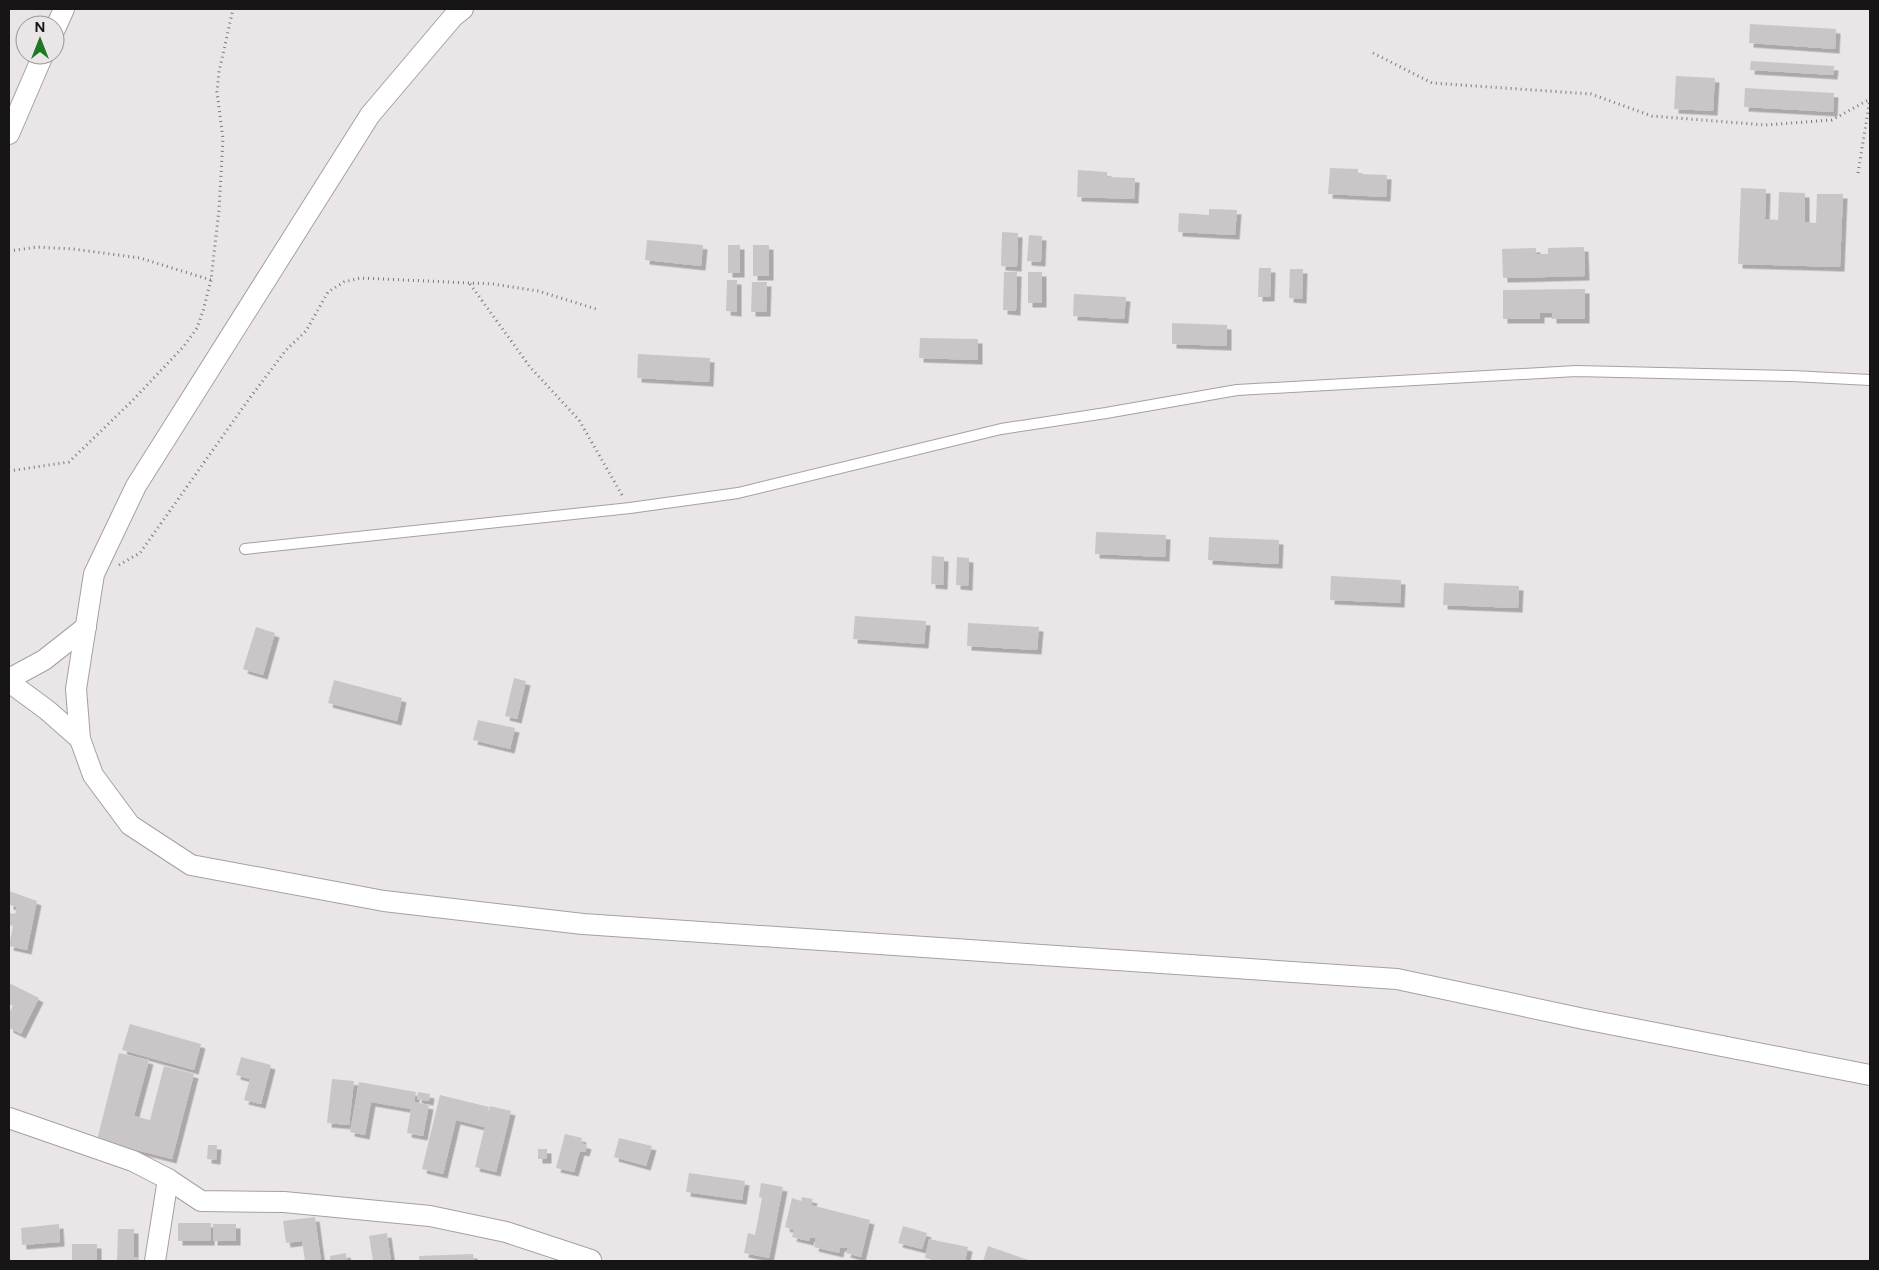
<svg xmlns="http://www.w3.org/2000/svg" width="1879" height="1270" viewBox="0 0 1879 1270" font-family="Figtree,sans-serif">
  <style>
    .building { fill: #cac6c8; filter: url(#shadow) }
    .lines { fill: none; stroke-linecap: round; stroke-linejoin: round }
    .lane-casing { stroke: #a5a1a3; stroke-width: 12 }
    .street-casing { stroke: #a5a1a3; stroke-width: 22 }
    .path { stroke: #7c797a; stroke-width: 3; stroke-dasharray: 1 4; stroke-linecap: butt }
    .lane { stroke: #fff; stroke-width: 10 }
    .street { stroke: #fff; stroke-width: 20 }
  </style>
  <defs>
    <filter id="shadow"><feDropShadow dx="4.5" dy="4.5" stdDeviation="0" flood-color="#0004"/></filter>
  </defs>
  <rect width="100%" height="100%" fill="#eae5e7"/>
  <g class="building">
    <polygon points="1750,24 1836,29 1835,49 1749,43"/>
    <polygon points="1751,61 1834,66 1833,75 1750,70"/>
    <polygon points="1676,76 1715,78 1713,111 1674,109"/>
    <polygon points="1745,88 1834,93 1833,112 1744,107"/>
    <polygon points="1330,168 1358,169 1358,174 1387,175 1386,197 1328,194"/>
    <polygon points="1078,170 1107,172 1107,177 1135,178 1134,199 1077,197"/>
    <polygon points="1741,188 1766,189 1765,219 1778,220 1779,192 1805,193 1805,222 1816,223 1817,194 1843,194 1840,267 1738,264"/>
    <polygon points="1209,209 1237,210 1235,235 1178,232 1179,213 1209,215"/>
    <polygon points="1002,232 1018,233 1017,267 1001,266"/>
    <polygon points="1029,235 1042,236 1041,262 1027,261"/>
    <polygon points="647,240 703,245 701,266 645,260"/>
    <rect x="728" y="245" width="12" height="28"/>
    <rect x="753" y="245" width="16" height="31"/>
    <polygon points="1584,247 1585,276 1503,278 1502,249 1536,248 1536,254 1548,254 1548,248"/>
    <polygon points="1259,268 1271,268 1270,297 1258,297"/>
    <polygon points="1290,269 1303,269 1302,299 1289,298"/>
    <polygon points="1004,272 1017,272 1016,311 1003,310"/>
    <rect x="1028" y="272" width="14" height="31"/>
    <polygon points="727,280 737,280 737,312 726,311"/>
    <polygon points="752,282 767,282 766,312 751,312"/>
    <polygon points="1585,289 1585,319 1552,319 1552,313 1540,313 1540,319 1503,319 1503,290"/>
    <polygon points="1074,294 1126,297 1124,319 1073,316"/>
    <polygon points="1172,323 1227,325 1227,346 1172,344"/>
    <polygon points="920,338 978,339 978,360 919,358"/>
    <polygon points="638,354 710,358 709,382 637,378"/>
    <polygon points="1096,532 1166,535 1165,557 1095,554"/>
    <polygon points="1209,537 1279,540 1278,564 1208,560"/>
    <polygon points="932,556 944,557 943,585 931,584"/>
    <polygon points="957,557 969,558 968,586 956,585"/>
    <polygon points="1331,576 1401,580 1400,603 1330,600"/>
    <polygon points="1444,583 1519,586 1518,608 1443,605"/>
    <polygon points="855,616 926,621 924,644 853,639"/>
    <polygon points="968,623 1039,627 1037,650 967,646"/>
    <polygon points="256,627 275,633 263,675 243,669"/>
    <polygon points="514,678 526,681 517,719 505,716"/>
    <polygon points="334,680 402,698 397,721 328,703"/>
    <polygon points="478,720 515,728 510,749 473,740"/>
    <polygon points="9,891 37,901 27,950 9,946 13,926 9,925 9,919 10,913 15,914 17,907 9,905"/>
    <polygon points="9,983 39,998 21,1034 9,1028 9,1013 13,1006 9,1004"/>
    <polygon points="130,1024 201,1044 194,1070 122,1050"/>
    <polygon points="119,1053 149,1060 134,1116 150,1120 164,1066 194,1074 172,1159 97,1140"/>
    <polygon points="241,1057 271,1065 261,1104 244,1100 250,1079 236,1075"/>
    <polygon points="332,1079 354,1081 349,1125 327,1123"/>
    <polygon points="359,1082 416,1092 414,1102 429,1105 423,1136 407,1133 411,1109 371,1102 365,1135 350,1132"/>
    <polygon points="418,1092 430,1094 429,1101 417,1099"/>
    <polygon points="440,1095 489,1107 484,1127 456,1120 443,1174 422,1169"/>
    <polygon points="490,1106 511,1111 496,1172 475,1167"/>
    <polygon points="565,1134 582,1138 581,1143 587,1145 585,1152 580,1151 574,1172 556,1168"/>
    <polygon points="619,1138 652,1146 646,1166 614,1157"/>
    <polygon points="208,1145 217,1145 216,1160 207,1159"/>
    <rect x="538" y="1149" width="9" height="10"/>
    <polygon points="689,1173 745,1181 742,1200 686,1192"/>
    <polygon points="761,1183 783,1187 769,1258 744,1253 748,1233 755,1235 762,1198 759,1197"/>
    <polygon points="802,1197 813,1199 811,1205 870,1220 861,1257 846,1253 848,1248 840,1247 839,1253 814,1247 816,1238 810,1237 809,1241 792,1237 794,1230 785,1227 792,1198 801,1201"/>
    <polygon points="315,1217 321,1261 305,1261 302,1241 286,1243 283,1221"/>
    <polygon points="178,1223 211,1223 210,1241 178,1241"/>
    <polygon points="59,1224 60,1242 22,1245 21,1228"/>
    <rect x="213" y="1224" width="23" height="17"/>
    <polygon points="903,1226 927,1233 922,1249 898,1243"/>
    <polygon points="118,1229 134,1229 134,1257 138,1258 138,1261 117,1261"/>
    <polygon points="387,1233 391,1261 373,1261 369,1236"/>
    <polygon points="929,1239 968,1247 965,1261 939,1261 925,1258"/>
    <rect x="72" y="1244" width="25" height="17"/>
    <polygon points="988,1246 1031,1261 983,1261"/>
    <polygon points="346,1253 347,1261 330,1261 330,1256"/>
    <polygon points="473,1254 474,1261 419,1261 419,1256"/>
  </g>
  <g class="lines">
    <defs>
      <polyline id="lane" points="245,549 630,508 738,493 1001,429 1106,413 1237,390 1576,371 1792,376 1870,380"/>
      <g id="street">
        <polyline points="463,9 453,17 370,115 136,486 94,574 76,689 80,739 93,775 130,825 191,865 384,901 583,924 1397,979 1584,1019 1870,1075"/>
        <polyline points="55,29 64,9"/>
        <polyline points="9,134 43,55"/>
        <polyline points="9,679 44,660 86,627"/>
        <polyline points="9,682 47,710 80,739"/>
        <polyline points="9,1118 133,1161 168,1179 155,1261"/>
        <polyline points="168,1179 201,1201 284,1202 430,1216 506,1232 591,1260"/>
      </g>
    </defs>
    <use href="#lane" class="lane-casing"/>
    <use href="#street" class="street-casing"/>
    <g class="path">
      <polyline points="1373,53 1432,83 1591,94 1652,116 1765,125 1832,120 1870,99"/>
      <polyline points="1858,173 1870,99"/>
      <polyline points="9,251 37,247 73,249 140,258 211,280"/>
      <polyline points="470,284 530,367 579,420 622,495"/>
      <polyline points="9,471 69,462 132,401 184,346 197,328 203,311 211,280 219,210 223,139 217,92 219,72 233,9"/>
      <polyline points="119,565 140,553 249,399 286,350 306,331 328,292 344,282 360,278 493,284 538,291 596,309"/>
    </g>
    <use href="#lane" class="lane"/>
    <use href="#street" class="street"/>
  </g>
  <rect width="1879" height="1270" fill="none" stroke="#171516" stroke-width="20"/>
  <g transform="translate(40 40)"><circle r="24" fill="#eae5e7" stroke="#969293"/>
  <path d="M0-4L9 19L0 12L-9 19Z" fill="#1f7623"/>
  <text y="-8" font-size="14" font-weight="bold" text-anchor="middle" fill="#171516">N</text>
  </g>
</svg>
